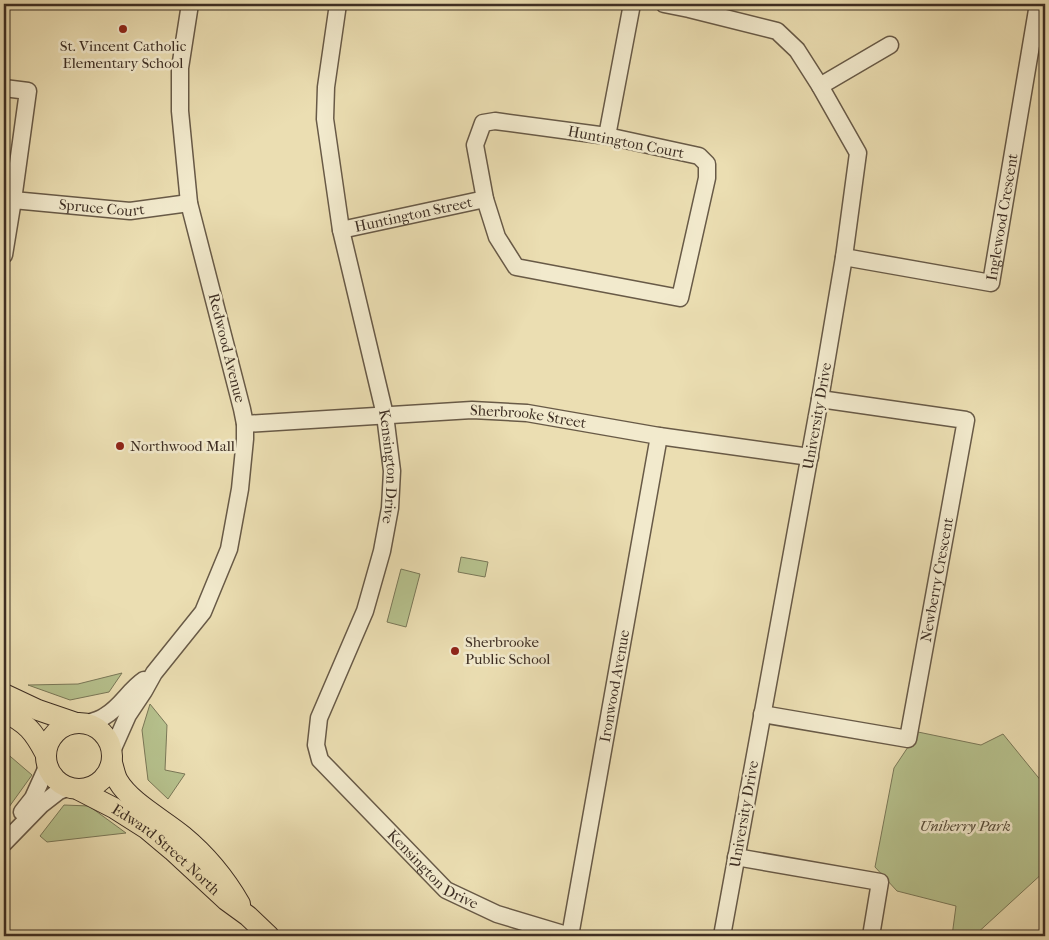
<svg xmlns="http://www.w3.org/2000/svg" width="1049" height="940" viewBox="0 0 1049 940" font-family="'IM FELL French Canon',serif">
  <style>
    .green { fill: #b6c18d; stroke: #7a7858 }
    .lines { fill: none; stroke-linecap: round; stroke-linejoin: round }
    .minor-casing { stroke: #685a47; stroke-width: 19 }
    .major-casing { stroke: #3d2e23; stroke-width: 22 }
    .minor { stroke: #f2eacd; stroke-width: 16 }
    .major { stroke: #ebdeb2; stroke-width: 20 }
    .poi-dot { fill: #8f2418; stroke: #f2eacd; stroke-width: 2 }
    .labels { text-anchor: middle; stroke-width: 5; stroke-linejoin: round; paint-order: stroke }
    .poi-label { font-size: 15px; fill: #3d2e23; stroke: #f2eacd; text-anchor: start }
    .street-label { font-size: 15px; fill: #3d2e23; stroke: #f2eacd }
    .park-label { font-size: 15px; font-style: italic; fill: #554b38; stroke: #f2eacd }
  </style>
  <rect width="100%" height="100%" fill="#ebdeb2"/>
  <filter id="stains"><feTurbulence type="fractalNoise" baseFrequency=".004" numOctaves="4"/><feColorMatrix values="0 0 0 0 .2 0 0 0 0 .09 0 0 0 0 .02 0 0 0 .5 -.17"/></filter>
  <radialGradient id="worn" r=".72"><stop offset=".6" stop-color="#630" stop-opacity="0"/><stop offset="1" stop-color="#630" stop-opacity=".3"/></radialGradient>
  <g class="green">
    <polygon points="461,557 488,562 485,577 458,572"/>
    <polygon points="401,569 420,574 406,627 387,622"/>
    <polygon points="122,673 109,692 70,700 28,685 78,684"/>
    <polygon points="150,704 167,725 165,770 185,774 168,799 148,780 142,730"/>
    <polygon points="918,732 981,745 1003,734 1042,782 1045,783 1045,871 974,936 952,936 956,906 897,891 875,867 894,768"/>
    <polygon points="4,751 32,775 4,814"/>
    <polygon points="64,805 89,806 126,833 47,842 40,836"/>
  </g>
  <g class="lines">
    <defs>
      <g id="minor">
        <path id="s1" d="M338 4 326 87 325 119 341 230 385 415 392 471 390 508 382 551 365 611 319 718 316 745 320 760 446 890 497 914 570 936"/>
        <polyline points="664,4 689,9 777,31 797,50 820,86 858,153 844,257 820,399 722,936"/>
        <polyline points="820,86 890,45"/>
        <polyline points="4,88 28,91 13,200 4,255"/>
        <polygon points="495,121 607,136 699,156 707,164 707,178 680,298 516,267 497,237 485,199 475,145 483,123"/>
        <polyline points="607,136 632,4"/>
        <path id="s2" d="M13 200 130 211 189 203"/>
        <path id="s3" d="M341 230 485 199"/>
        <path id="s4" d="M844 257 991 283 1038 4"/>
        <path id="s5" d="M245 424 472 410 527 413 659 436 810 457"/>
        <path id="s6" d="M762 714 908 739 966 420 820 399"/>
        <path d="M86 724C92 721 100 720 105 716 121 707 129 690 144 680"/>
        <polyline points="112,751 128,715 144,691 154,673 203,612 229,549 240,489 245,439 245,424 242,409 189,203 180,111 180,68 190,4"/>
        <polyline points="22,812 33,798 47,767"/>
        <polyline points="4,843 41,805 59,791 68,788"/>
        <polyline points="736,857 880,882 871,936"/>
        <path id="s7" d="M570 936 659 436"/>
      </g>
      <g id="major">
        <polyline points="4,694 38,710 76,723"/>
        <path d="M4 712C27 723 34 732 45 753"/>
        <circle cx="79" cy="756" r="33"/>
        <path d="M112 763C114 769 115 776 118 781 130 802 164 820 183 836 206 855 225 878 240 904"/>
        <path id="s8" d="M79 790 114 808 147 829 172 850 226 900 248 916 269 936"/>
      </g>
    </defs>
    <use href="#minor" class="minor-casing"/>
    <use href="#major" class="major-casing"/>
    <use href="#minor" class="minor"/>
    <use href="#major" class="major"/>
  </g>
  <g class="poi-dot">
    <circle cx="123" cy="29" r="5"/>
    <circle cx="120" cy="446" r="5"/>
    <circle cx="455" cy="651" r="5"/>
  </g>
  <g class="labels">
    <g class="poi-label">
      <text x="123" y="51" text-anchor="middle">St. Vincent Catholic<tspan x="123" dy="17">Elementary School</tspan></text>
      <text x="130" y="451">Northwood Mall</text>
      <text x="465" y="647">Sherbrooke<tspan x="465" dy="17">Public School</tspan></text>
    </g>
    <g class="street-label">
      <text transform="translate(626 142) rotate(11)" y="5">Huntington Court</text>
      <text dy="5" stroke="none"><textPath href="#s2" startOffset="89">Spruce Court</textPath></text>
      <text dy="5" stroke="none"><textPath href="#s4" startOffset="216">Inglewood Crescent</textPath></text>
      <text dy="5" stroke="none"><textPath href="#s3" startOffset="74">Huntington Street</textPath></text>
      <text transform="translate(227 348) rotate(76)" y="5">Redwood Avenue</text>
      <text transform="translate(817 416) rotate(-80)" y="5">University Drive</text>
      <text dy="5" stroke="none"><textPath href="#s5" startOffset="284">Sherbrooke Street</textPath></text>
      <text dy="5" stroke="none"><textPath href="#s1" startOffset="470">Kensington Drive</textPath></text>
      <text dy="5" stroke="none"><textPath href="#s6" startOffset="310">Newberry Crescent</textPath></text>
      <text dy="5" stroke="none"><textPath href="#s7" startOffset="254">Ironwood Avenue</textPath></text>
      <text transform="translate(744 814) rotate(-80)" y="5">University Drive</text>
      <text dy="5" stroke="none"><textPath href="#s8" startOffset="106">Edward Street North</textPath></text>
      <text dy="5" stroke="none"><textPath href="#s1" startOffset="935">Kensington Drive</textPath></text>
    </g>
    <g class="park-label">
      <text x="965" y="831">Uniberry Park</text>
    </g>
  </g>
  <rect width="1049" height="940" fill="none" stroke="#ebdeb2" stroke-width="20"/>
  <rect x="5" y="5" width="1039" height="930" fill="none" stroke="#3d2e23" stroke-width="2.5"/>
  <rect x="10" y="10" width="1029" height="920" fill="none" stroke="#3d2e23"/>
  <rect width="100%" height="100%" filter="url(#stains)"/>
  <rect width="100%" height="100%" fill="url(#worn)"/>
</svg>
